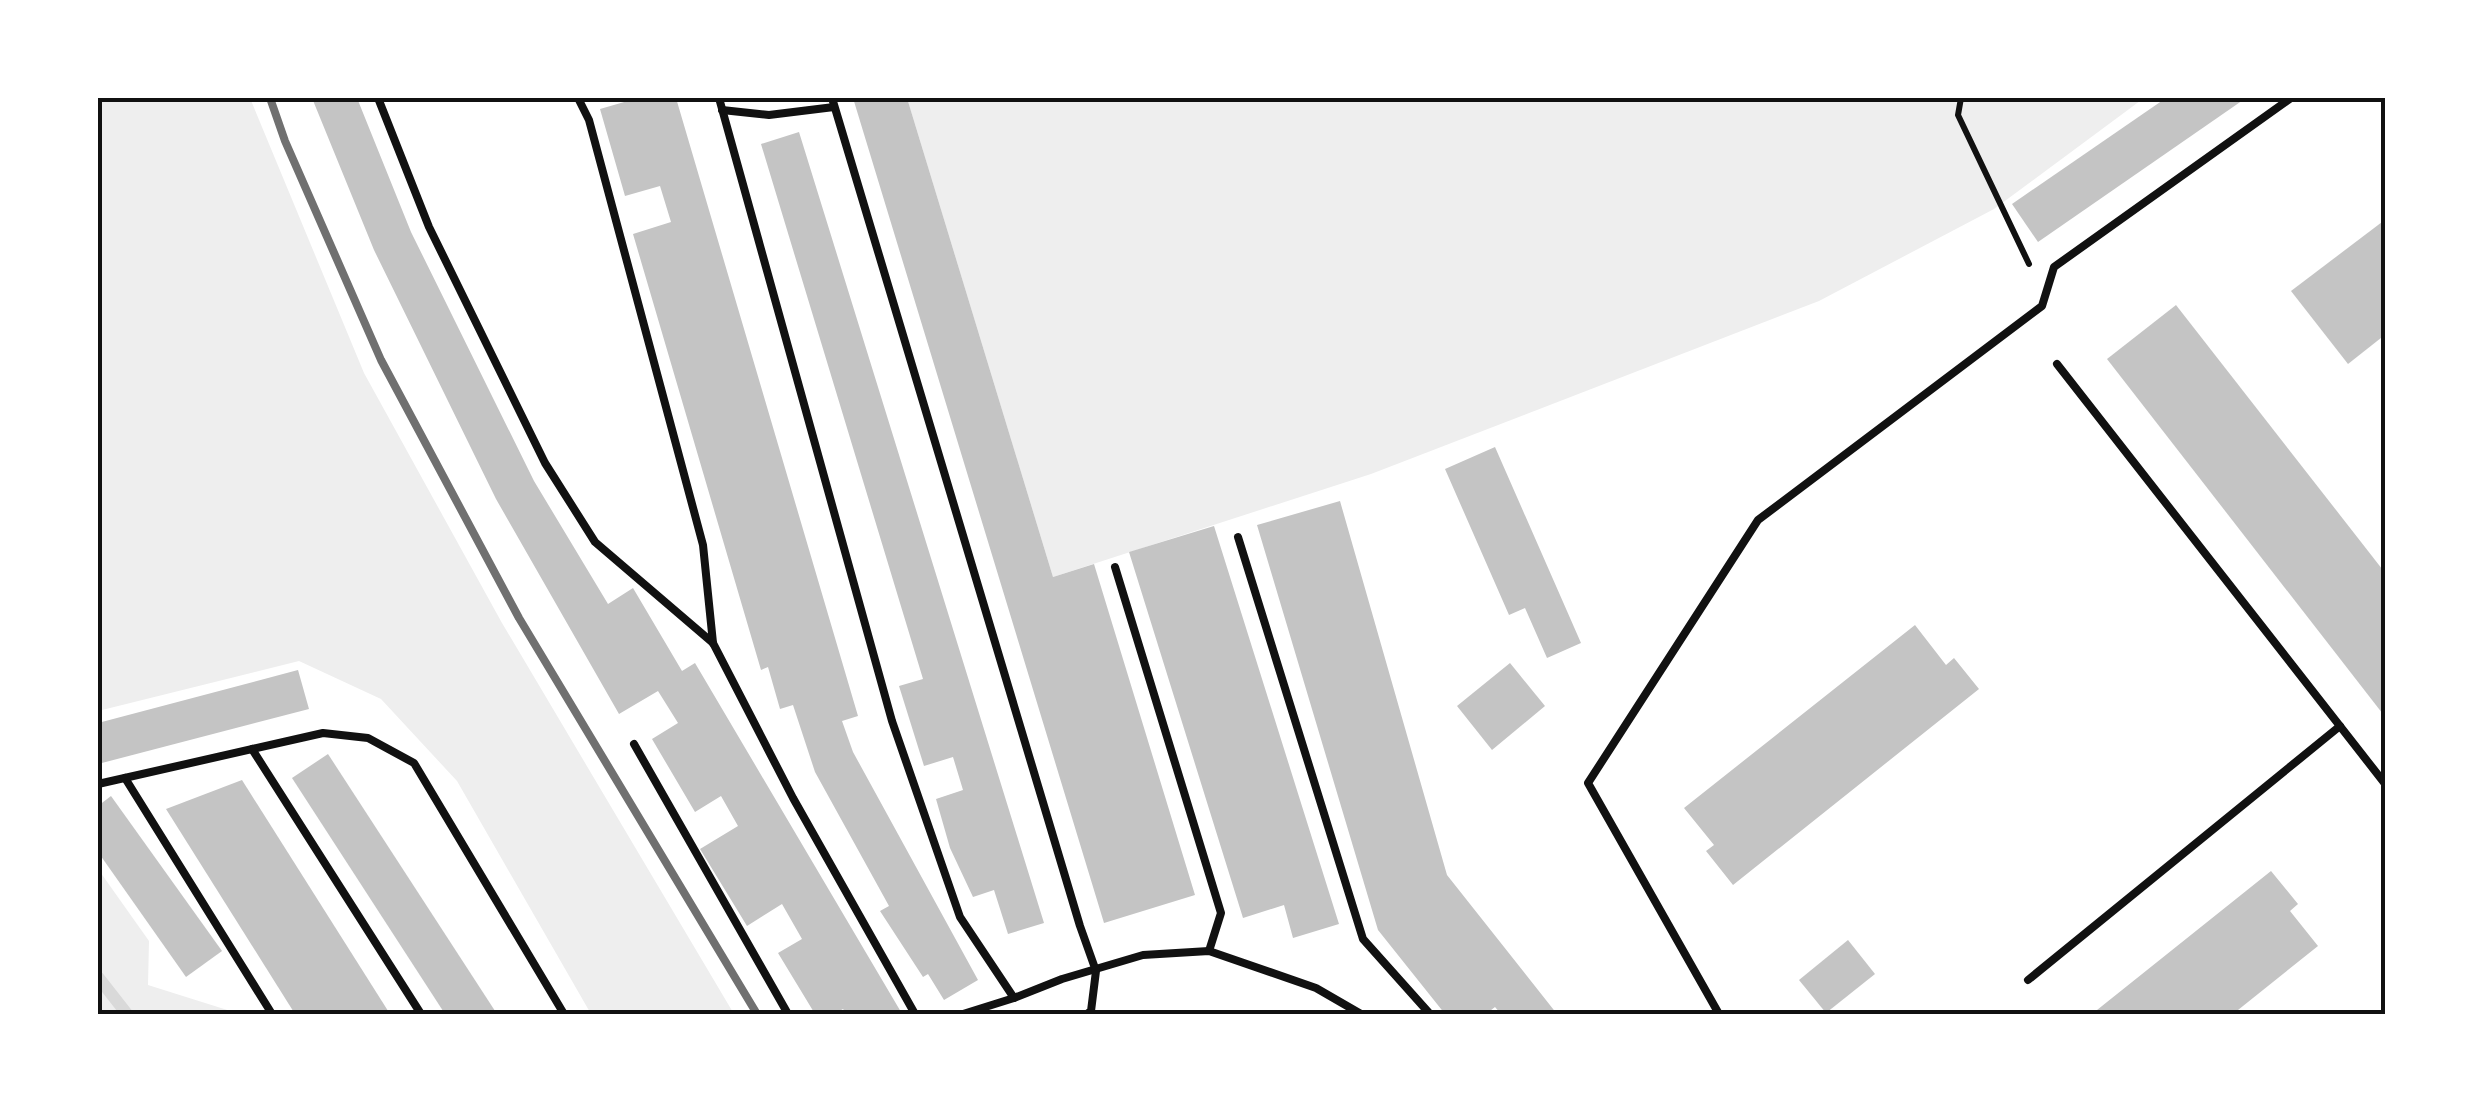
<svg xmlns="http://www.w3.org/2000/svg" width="2483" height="1112" viewBox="0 0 2483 1112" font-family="Commissioner,sans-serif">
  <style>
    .green { fill: #eee }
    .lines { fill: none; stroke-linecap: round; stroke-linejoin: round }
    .stream { stroke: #d9d9d9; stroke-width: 12 }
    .building { fill: #c4c4c4 }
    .path { stroke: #111; stroke-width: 6 }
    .service { stroke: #111; stroke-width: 8 }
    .rail { stroke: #707070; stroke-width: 8 }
    .neatline { fill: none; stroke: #111; stroke-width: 4 }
  </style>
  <rect width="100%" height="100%" fill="#fff"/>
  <g class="green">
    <polygon points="98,98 250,98 364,373 502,623 734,1014 591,1014 457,781 381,699 299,661 98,711"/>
    <polygon points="907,98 2144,98 1994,209 1819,301 1371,474 1053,577"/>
    <polygon points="98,869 149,941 148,985 240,1014 98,1014"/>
  </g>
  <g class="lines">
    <polyline class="stream" points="98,977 127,1014"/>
  </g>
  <g class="building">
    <polygon points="312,98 357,98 411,232 534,481 608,604 633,588 682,671 695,663 901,1012 847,1014 843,1009 834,1014 815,1014 778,953 802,939 782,904 747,926 700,849 738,826 721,796 695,812 652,739 678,723 658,691 619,714 496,499 374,250"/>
    <polygon points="638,98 676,98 858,716 842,721 853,752 978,980 944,1000 928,974 923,977 880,911 889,906 815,772 793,705 780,709 768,667 761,670 633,234 671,222 660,186 625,196 600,109"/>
    <polygon points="853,98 907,98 1053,577 1094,564 1195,895 1104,923"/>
    <polygon points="2166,98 2246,98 2038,242 2012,204"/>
    <polygon points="799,132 1044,923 1008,934 994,890 973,897 950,848 936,799 963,790 953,757 924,766 899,686 923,679 761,144"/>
    <polygon points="2386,219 2386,334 2348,364 2291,291"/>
    <polygon points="2176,305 2386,574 2386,718 2107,359"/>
    <polygon points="1495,447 1581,643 1547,658 1525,608 1509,615 1445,469"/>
    <polygon points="1340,501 1447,875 1557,1014 1501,1014 1495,1007 1486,1014 1445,1014 1378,930 1257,525"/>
    <polygon points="1214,526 1339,924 1293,938 1284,905 1243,918 1129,552"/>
    <polygon points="1915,625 1946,665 1954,658 1979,689 1733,885 1706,851 1714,845 1684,808"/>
    <polygon points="1510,663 1545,706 1492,750 1457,706"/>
    <polygon points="298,670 309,709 98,764 98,723"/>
    <polygon points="328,754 497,1014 445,1014 292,778"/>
    <polygon points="242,780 390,1014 295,1014 166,809"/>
    <polygon points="111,796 222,951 186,977 98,852 98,806"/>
    <polygon points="2271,871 2298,904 2290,911 2318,946 2233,1014 2092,1014"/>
    <polygon points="1848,940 1875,974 1826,1013 1799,980"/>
  </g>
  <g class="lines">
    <polyline class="path" points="1961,98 1958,115 2029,264"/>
    <g class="service">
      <polyline points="378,98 429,227 545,463 595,542 713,643 793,798 915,1014"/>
      <polyline points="578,98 589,120 703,545 713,643"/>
      <polyline points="719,98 892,721 960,917 1014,998 1062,979 1143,955 1209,951 1316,988 1361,1014"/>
      <polyline points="832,98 1080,926 1096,971 1091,1011 1087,1014"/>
      <polyline points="722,110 769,115 834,107"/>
      <polyline points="2057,364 2386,785"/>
      <polyline points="1238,537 1363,939 1430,1014"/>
      <polyline points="1115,567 1221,913 1209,951"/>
      <polyline points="634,744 788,1014"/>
      <polyline points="252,749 421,1014"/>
      <polyline points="125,778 272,1014"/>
      <polyline points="98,784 323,733 368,738 414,763 564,1014"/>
      <polyline points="2028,980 2340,726"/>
      <polyline points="963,1014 1014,998"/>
      <polyline points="1719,1014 1588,783 1758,520 2042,306 2054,267 2291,98"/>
    </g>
    <polyline class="rail" points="270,98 285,141 381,360 519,618 757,1014"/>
  </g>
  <rect width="2483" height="1112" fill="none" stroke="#ffffff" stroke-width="200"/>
  <rect x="100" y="100" width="2283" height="912" class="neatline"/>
</svg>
